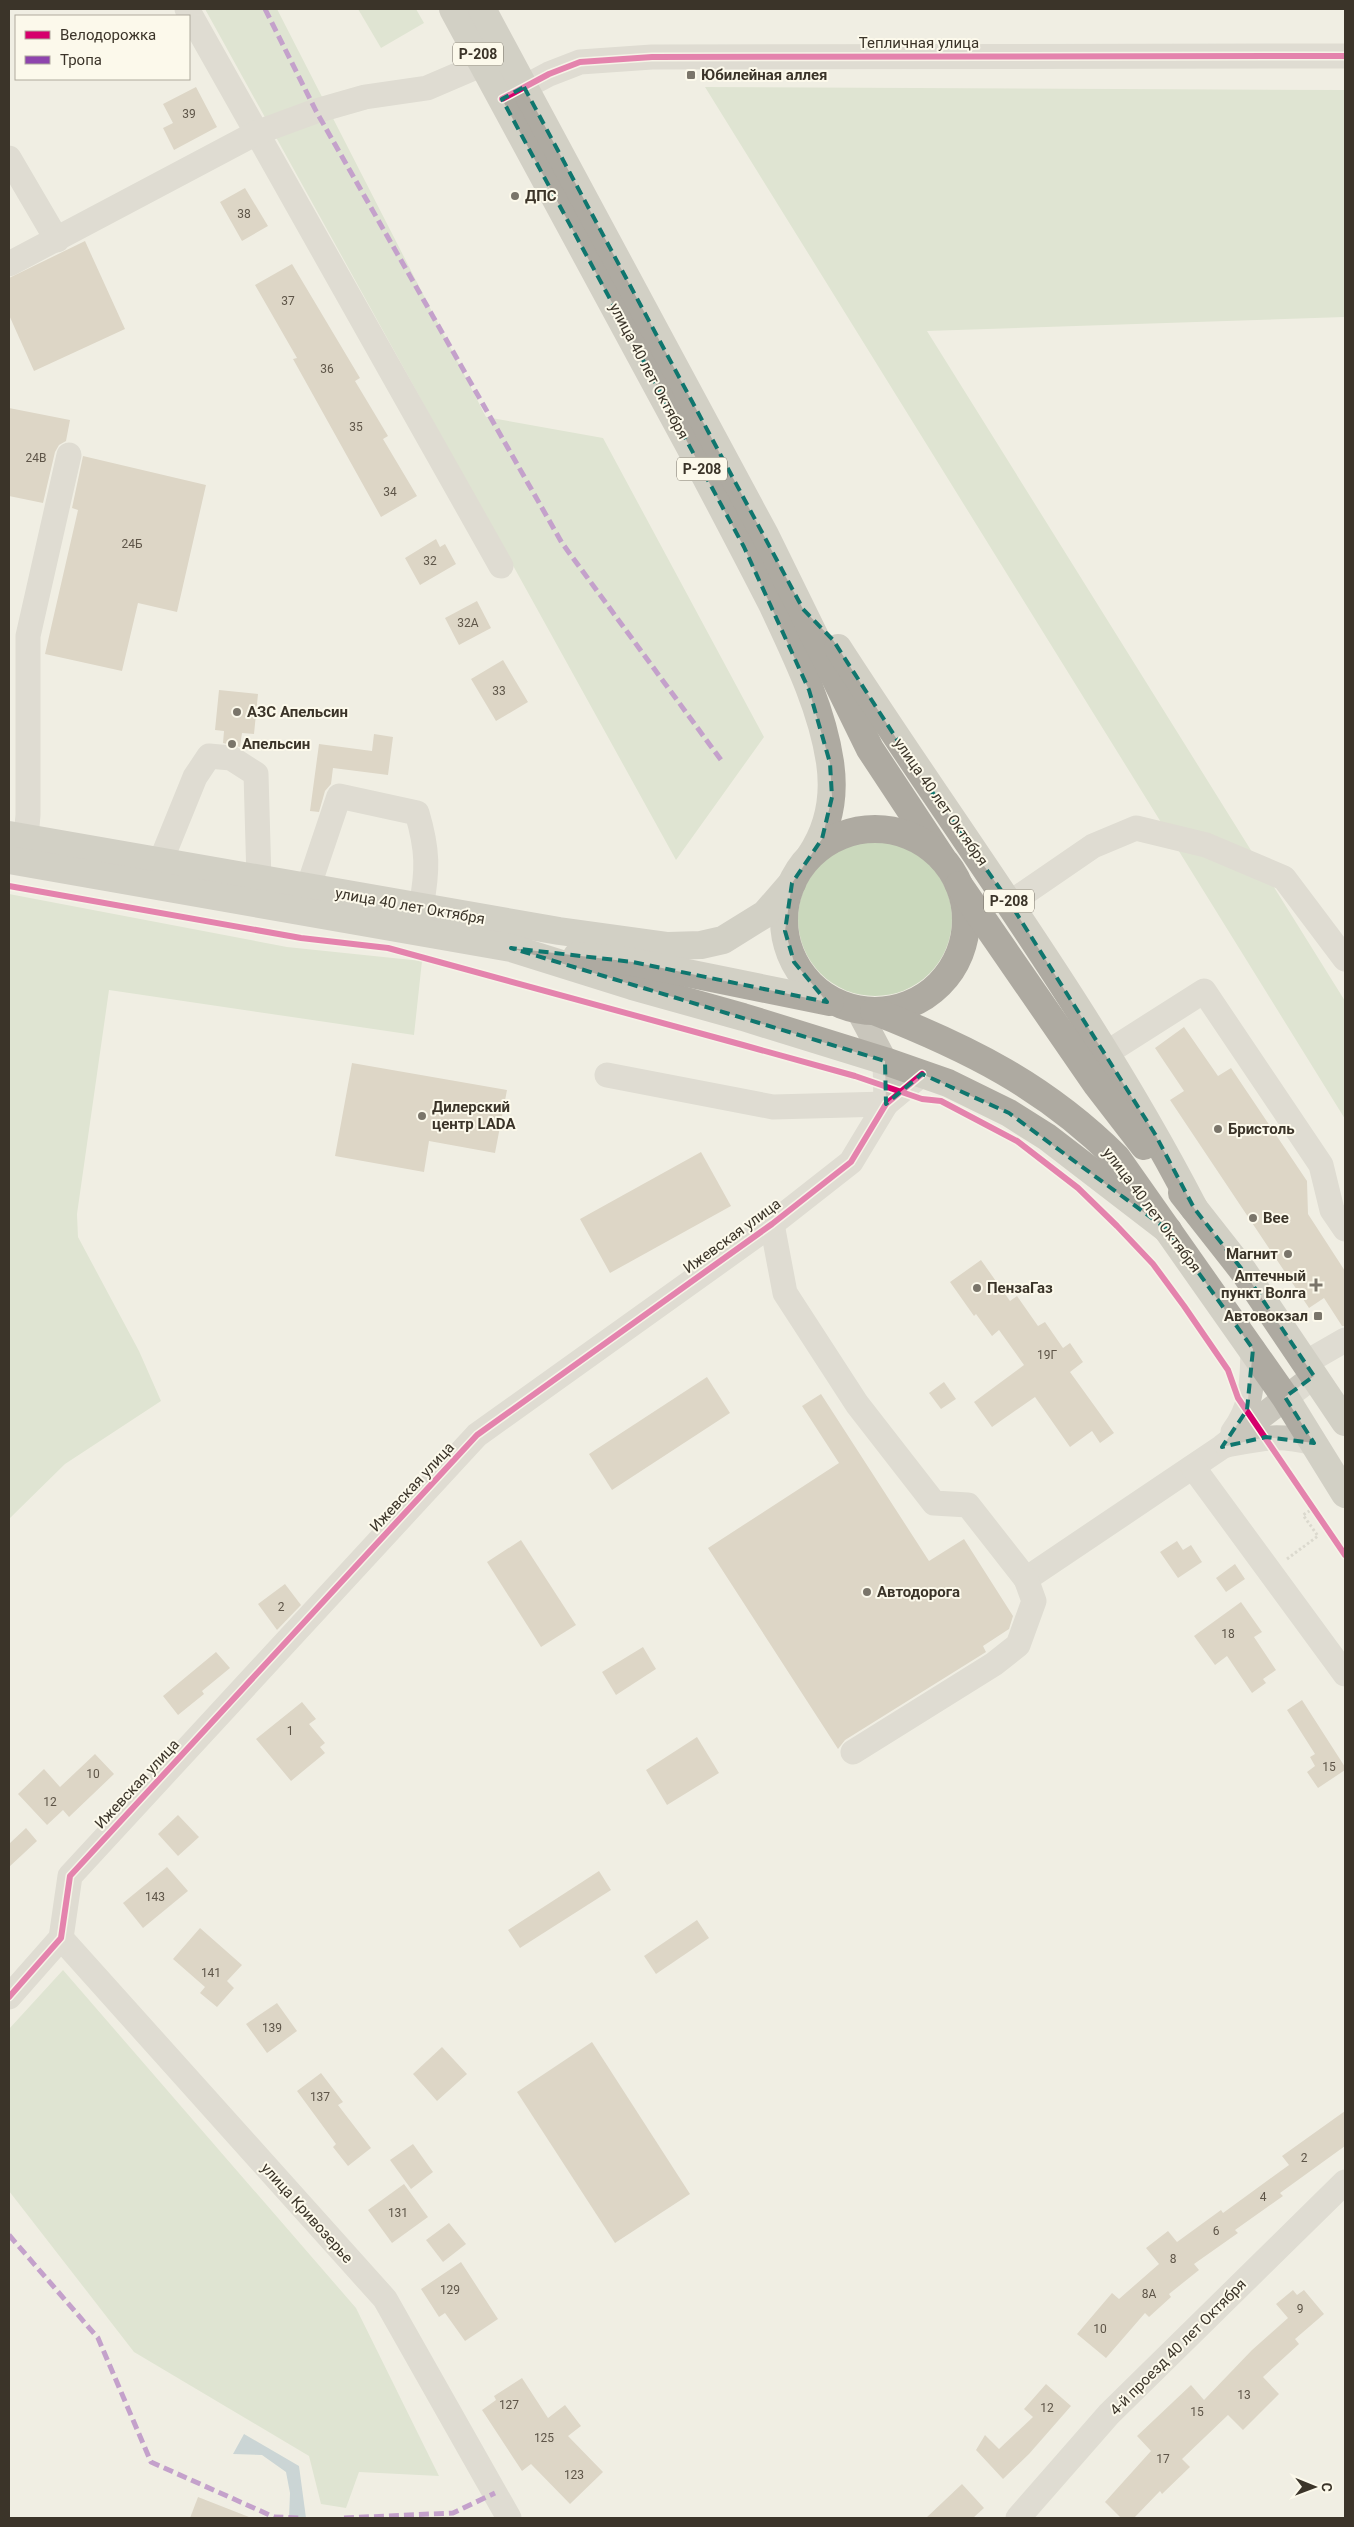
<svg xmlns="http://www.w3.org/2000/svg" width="1354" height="2527" viewBox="0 0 1354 2527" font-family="Roboto,sans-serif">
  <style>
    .green { fill: #cad8bc }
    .water { fill: #9db7c3 }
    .building { fill: #c5b8a3 }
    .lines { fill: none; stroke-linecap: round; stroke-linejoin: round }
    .path { stroke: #c2bfb4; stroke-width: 3; stroke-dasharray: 2.5 2.5; stroke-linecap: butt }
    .minor { stroke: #c9c6bc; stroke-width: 25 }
    .major { stroke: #aeaaa1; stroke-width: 28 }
    .quiet { stroke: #8e44ad; stroke-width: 5; stroke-dasharray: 10 5; stroke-linecap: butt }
    .cycleway-casing { stroke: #fcf9eb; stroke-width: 9 }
    .cycleway { stroke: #d6006c; stroke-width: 6 }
    .marked { fill: none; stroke: #0f766e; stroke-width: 4; stroke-dasharray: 10 6; stroke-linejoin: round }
    .poi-dot { fill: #7a756a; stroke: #fcf9eb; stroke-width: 2 }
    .labels { text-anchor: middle; stroke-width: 4; stroke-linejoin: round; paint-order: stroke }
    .number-label { font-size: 12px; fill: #5e5548 }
    .shield { fill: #fcf9eb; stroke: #756f63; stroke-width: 1 }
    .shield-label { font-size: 14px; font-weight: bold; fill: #3b3429 }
    .street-label { font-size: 15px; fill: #3b3429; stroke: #fcf9eb }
    .poi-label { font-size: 15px; font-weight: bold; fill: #3b3429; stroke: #fcf9eb; text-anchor: start }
  </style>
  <rect width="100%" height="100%" fill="#f0eee3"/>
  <g class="green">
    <polygon points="205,9 277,9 486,417 603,438 764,737 676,860"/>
    <polygon points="358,9 416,9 424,23 381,48"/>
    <polygon points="705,87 1345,90 1345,317 927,331 1345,1001 1345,1119"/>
    <circle cx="875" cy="919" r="77"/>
    <polygon points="9,894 287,947 422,961 414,1035 109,990 77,1214 78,1237 139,1351 161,1401 65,1464 9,1519"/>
    <polygon points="63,1970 356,2308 439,2476 359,2472 346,2508 321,2504 309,2456 134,2352 9,2191 9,2029"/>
  </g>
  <polygon class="water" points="244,2434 299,2466 306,2518 289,2518 290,2493 286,2472 262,2455 233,2454"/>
  <g class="building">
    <polygon points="196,87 217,127 174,150 163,128 173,123 163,104"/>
    <polygon points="245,188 268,226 242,241 220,202"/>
    <polygon points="85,241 125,329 34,371 9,315 9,278"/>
    <polygon points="292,264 360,378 355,381 388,436 383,439 417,496 381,517 293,359 297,358 255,285"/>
    <polygon points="9,408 70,420 66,441 59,445 55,452 43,503 9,496"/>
    <polygon points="83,456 206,485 177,612 138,603 122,671 45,654 78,510 72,508"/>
    <polygon points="436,539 440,547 445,544 456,564 420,585 405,558"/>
    <polygon points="477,601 491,628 459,645 445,618"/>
    <polygon points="503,660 528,702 496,721 471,679"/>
    <polygon points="219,690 258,694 254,734 242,733 240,747 223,743 224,731 215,730"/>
    <polygon points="374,734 393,737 388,775 333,768 331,784 325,791 319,812 310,811 319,744 372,751"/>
    <polygon points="1184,1027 1218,1076 1231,1068 1307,1181 1308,1214 1345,1271 1345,1326 1342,1326 1324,1298 1309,1308 1170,1100 1184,1091 1155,1048"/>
    <polygon points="352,1063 507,1090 495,1153 429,1141 424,1172 335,1156"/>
    <polygon points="701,1152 731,1206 610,1273 580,1219"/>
    <polygon points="981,1260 1010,1301 1017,1296 1038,1326 1045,1322 1063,1348 1070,1343 1083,1362 1070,1372 1114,1433 1100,1443 1092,1431 1070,1447 1035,1397 992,1427 974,1402 1024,1365 999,1330 992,1336 976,1314 974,1316 950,1282"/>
    <polygon points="707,1377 730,1413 612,1490 589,1454"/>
    <polygon points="944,1382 956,1399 941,1409 929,1393"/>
    <polygon points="821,1394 929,1561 964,1539 1013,1616 1009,1629 983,1646 986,1652 845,1740 838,1749 708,1548 839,1463 802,1406"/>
    <polygon points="521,1540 576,1625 541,1647 487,1562"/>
    <polygon points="1177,1541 1183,1550 1191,1545 1202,1562 1178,1578 1160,1552"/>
    <polygon points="1235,1564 1245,1579 1226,1592 1216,1578"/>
    <polygon points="285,1584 301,1605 277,1630 258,1604"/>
    <polygon points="1241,1602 1262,1632 1254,1637 1276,1670 1263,1679 1266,1683 1252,1693 1227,1656 1215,1665 1194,1636"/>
    <polygon points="643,1647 656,1669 616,1695 602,1672"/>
    <polygon points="216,1652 230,1668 202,1691 204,1694 178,1715 163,1696"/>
    <polygon points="1302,1700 1345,1767 1345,1770 1318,1788 1307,1772 1315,1766 1310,1757 1315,1754 1287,1710"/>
    <polygon points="302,1702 316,1719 309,1724 325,1743 320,1747 325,1753 291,1781 256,1739"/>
    <polygon points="697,1737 719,1773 667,1805 646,1770"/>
    <polygon points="95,1754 114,1774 69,1817 63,1810 47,1825 18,1794 44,1769 60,1787"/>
    <polygon points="178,1815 199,1837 178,1856 158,1834"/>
    <polygon points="26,1828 37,1841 9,1867 9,1844"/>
    <polygon points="167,1867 188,1891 143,1928 123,1903"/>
    <polygon points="599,1871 611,1890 520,1948 508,1930"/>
    <polygon points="697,1920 709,1938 656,1974 644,1956"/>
    <polygon points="200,1928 242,1965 227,1981 234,1988 217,2007 200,1993 205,1987 173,1959"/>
    <polygon points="277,2003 297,2031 267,2053 246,2024"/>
    <polygon points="592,2042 690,2194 615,2243 517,2092"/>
    <polygon points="442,2047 467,2074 437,2101 413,2074"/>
    <polygon points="321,2073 343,2102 338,2105 371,2148 348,2166 333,2147 336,2144 297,2091"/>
    <polygon points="1345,2111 1345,2146 1280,2193 1283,2196 1235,2230 1238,2233 1194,2264 1199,2270 1169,2294 1171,2297 1149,2317 1145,2313 1106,2358 1077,2334 1112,2293 1119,2299 1159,2264 1146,2248 1168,2231 1177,2242 1221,2210 1223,2213 1289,2165 1282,2156"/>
    <polygon points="413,2144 433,2172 411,2189 390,2160"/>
    <polygon points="404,2184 428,2217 392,2243 368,2210"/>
    <polygon points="449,2223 466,2244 443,2262 426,2240"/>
    <polygon points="461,2262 498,2319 465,2341 445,2313 439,2317 421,2289"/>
    <polygon points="1293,2290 1297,2295 1304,2290 1324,2314 1295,2339 1299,2344 1263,2377 1279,2394 1243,2430 1228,2415 1182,2459 1190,2467 1162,2494 1160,2491 1134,2518 1121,2518 1105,2502 1151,2451 1137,2436 1191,2385 1204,2400 1252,2350 1288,2318 1276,2304"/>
    <polygon points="522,2378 548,2418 565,2405 581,2426 568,2436 603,2472 570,2504 531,2464 522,2471 482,2410 496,2400 494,2396"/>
    <polygon points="1046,2384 1071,2406 1029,2454 1003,2479 976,2450 985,2435 999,2449 1033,2417 1024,2409"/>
    <polygon points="962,2484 984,2508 973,2518 926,2518"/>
    <polygon points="198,2497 249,2517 249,2518 190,2518"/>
  </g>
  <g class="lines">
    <polyline class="path" points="1287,1559 1318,1536 1303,1515 1314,1508"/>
    <g class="minor">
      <polyline points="187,9 501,566"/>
      <polyline points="506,97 549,74 580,62 652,57 1345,56"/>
      <polyline points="9,158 57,240"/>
      <polyline points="9,264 256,133 316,111 365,97 427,88 483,64"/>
      <polyline points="26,838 28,815 28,636 69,455"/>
      <polyline points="160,863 195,777 209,756 231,758 256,774 259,880"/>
      <path d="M308 888 339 796 417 813C428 850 428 870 421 907"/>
      <polyline points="1010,903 1093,846 1136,828 1206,845 1284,878 1345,959"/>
      <polyline points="858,1010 885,1061 886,1104"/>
      <polyline points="1105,1054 1204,991 1321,1165 1332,1210 1345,1229"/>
      <polyline points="607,1075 773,1107 886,1104"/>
      <polyline points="772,1224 785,1293 857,1404 934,1503 968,1505 1026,1579 1222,1447 1314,1376"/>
      <polyline points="1305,1363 1345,1340"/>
      <path d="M1233 1432C1253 1405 1252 1382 1253 1349"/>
      <path d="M1227 1445C1263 1438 1277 1434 1314 1443"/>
      <polyline points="1193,1467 1345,1674"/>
      <polyline points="853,1752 994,1664 1018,1645 1034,1601 1026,1579"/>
      <polyline points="61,1938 385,2299 509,2518"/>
      <polyline points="9,1997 61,1938 70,1876 477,1435 772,1224 851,1162 886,1104 922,1074"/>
      <polyline points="1018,2518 1109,2414 1345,2182"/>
    </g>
    <g class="major">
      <path d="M453 9C532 155 611 301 690 447 718 500 746 553 773 606 796 655 822 708 830 762 835 796 829 828 810 856"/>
      <polyline points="482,9 765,535 870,749 942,858"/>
      <path d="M838 648C958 834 1092 1011 1194 1208"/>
      <circle cx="875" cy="920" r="91"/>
      <polyline points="9,835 559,931 668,946 701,945 723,940 765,914 792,883"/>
      <polyline points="9,860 511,948 632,986 743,1017 885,1061 948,1083 1009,1113 1047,1137 1168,1230"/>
      <polyline points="959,885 1097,1085 1144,1146"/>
      <polyline points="577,956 633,962 830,1002"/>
      <path d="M874 1011C968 1048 1045 1086 1117 1158L1285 1397 1345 1494"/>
      <polyline points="1182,1193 1244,1272 1345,1422"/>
    </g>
    <g class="quiet">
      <polyline points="265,9 316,111 562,543 721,760"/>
      <polyline points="9,2235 98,2338 151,2462 274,2517 300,2518"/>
      <polyline points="344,2518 453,2513 495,2493"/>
    </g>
    <defs>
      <g id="cycleway">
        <polyline points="502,99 549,74 580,62 652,57 1345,56"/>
        <polyline points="9,886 301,938 388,948 743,1045 855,1076 922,1099 941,1101 1017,1141 1078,1188 1117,1226 1153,1264 1184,1306 1228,1370 1238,1398 1345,1555"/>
        <polyline points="9,1997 61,1938 70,1876 477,1435 772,1224 851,1162 886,1104 922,1074"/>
      </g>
    </defs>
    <use href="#cycleway" class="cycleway-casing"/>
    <use href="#cycleway" class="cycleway"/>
  </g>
  <path d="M0 0H1354V2527H0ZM524 87 803 609 833 640 914 766 1010 903 1155 1134 1194 1208 1244 1272 1314 1376 1285 1397 1314 1443 1266 1437 1222 1447 1247 1410 1253 1349 1168 1230 1009 1113 922 1074 886 1104 885 1061 511 948 633 962 827 1002 794 962 785 931 792 883 822 839 832 797 830 763 809 690 744 547 502 99Z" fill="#f0eee3" fill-opacity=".55" fill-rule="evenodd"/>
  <path class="marked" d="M524 87 803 609 833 640 914 766 1010 903 1155 1134 1194 1208 1244 1272 1314 1376 1285 1397 1314 1443 1266 1437 1222 1447 1247 1410 1253 1349 1168 1230 1009 1113 922 1074 886 1104 885 1061 511 948 633 962 827 1002 794 962 785 931 792 883 822 839 832 797 830 763 809 690 744 547 502 99Z"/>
  <g class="poi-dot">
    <rect x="686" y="70" width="10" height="10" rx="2.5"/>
    <circle cx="515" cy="196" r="5"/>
    <circle cx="237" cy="712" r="5"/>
    <circle cx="232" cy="744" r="5"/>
    <circle cx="422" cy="1116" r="5"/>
    <circle cx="1218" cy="1129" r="5"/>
    <circle cx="1253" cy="1218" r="5"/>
    <circle cx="1288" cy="1254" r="5"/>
    <path d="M1313.5 1277.5h5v5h5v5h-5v5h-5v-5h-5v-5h5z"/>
    <circle cx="977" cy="1288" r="5"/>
    <rect x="1313" y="1311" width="10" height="10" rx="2.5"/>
    <circle cx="867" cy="1592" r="5"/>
  </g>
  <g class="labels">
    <g class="number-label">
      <text x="189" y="118">39</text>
      <text x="244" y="218">38</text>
      <text x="288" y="305">37</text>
      <text x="327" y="373">36</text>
      <text x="356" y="431">35</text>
      <text x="36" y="462">24В</text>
      <text x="390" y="496">34</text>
      <text x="132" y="548">24Б</text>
      <text x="430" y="565">32</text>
      <text x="468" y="627">32А</text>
      <text x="499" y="695">33</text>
      <text x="1047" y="1359">19Г</text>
      <text x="281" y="1611">2</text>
      <text x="1228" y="1638">18</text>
      <text x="290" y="1735">1</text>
      <text x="1329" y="1771">15</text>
      <text x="93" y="1778">10</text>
      <text x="50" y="1806">12</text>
      <text x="155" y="1901">143</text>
      <text x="211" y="1977">141</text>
      <text x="272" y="2032">139</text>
      <text x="320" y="2101">137</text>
      <text x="1304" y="2162">2</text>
      <text x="1263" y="2201">4</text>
      <text x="398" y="2217">131</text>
      <text x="1216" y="2235">6</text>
      <text x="1173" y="2263">8</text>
      <text x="450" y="2294">129</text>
      <text x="1149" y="2298">8А</text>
      <text x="1300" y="2313">9</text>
      <text x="1100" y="2333">10</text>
      <text x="1244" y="2399">13</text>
      <text x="509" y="2409">127</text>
      <text x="1047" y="2412">12</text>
      <text x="1197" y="2416">15</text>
      <text x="544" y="2442">125</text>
      <text x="1163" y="2463">17</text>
      <text x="574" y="2479">123</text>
    </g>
    <g class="shield">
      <rect x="453" y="42.5" width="50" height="23" rx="4"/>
      <rect x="677" y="457.5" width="50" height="23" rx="4"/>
      <rect x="984" y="889.5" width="50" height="23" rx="4"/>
    </g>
    <g class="shield-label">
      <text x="478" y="59">Р-208</text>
      <text x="702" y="474">Р-208</text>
      <text x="1009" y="906">Р-208</text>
    </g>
    <g class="street-label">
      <text x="919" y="48">Тепличная улица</text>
      <text transform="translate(649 371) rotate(62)" y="5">улица 40 лет Октября</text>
      <text transform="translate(941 802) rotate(55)" y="5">улица 40 лет Октября</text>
      <text transform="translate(410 906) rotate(10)" y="5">улица 40 лет Октября</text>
      <text transform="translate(1152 1210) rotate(53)" y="5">улица 40 лет Октября</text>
      <text transform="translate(732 1236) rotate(-36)" y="5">Ижевская улица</text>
      <text transform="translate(412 1487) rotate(-47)" y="5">Ижевская улица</text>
      <text transform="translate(137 1784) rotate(-47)" y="5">Ижевская улица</text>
      <text transform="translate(307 2213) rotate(48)" y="5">улица Кривозерье</text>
      <text transform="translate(1178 2347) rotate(-45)" y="5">4-й проезд 40 лет Октября</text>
    </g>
    <g class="poi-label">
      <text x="701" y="80">Юбилейная аллея</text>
      <text x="525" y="201">ДПС</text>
      <text x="247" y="717">АЗС Апельсин</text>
      <text x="242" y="749">Апельсин</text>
      <text x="432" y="1112">Дилерский<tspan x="432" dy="17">центр LADA</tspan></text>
      <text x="1228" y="1134">Бристоль</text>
      <text x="1263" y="1223">Bee</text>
      <text x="1278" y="1259" text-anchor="end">Магнит</text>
      <text x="1306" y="1281" text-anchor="end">Аптечный<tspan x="1306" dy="17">пункт Волга</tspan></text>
      <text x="987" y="1293">ПензаГаз</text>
      <text x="1308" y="1321" text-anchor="end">Автовокзал</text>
      <text x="877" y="1597">Автодорога</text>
    </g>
  </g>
  <rect width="1354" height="2527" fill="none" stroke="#3b3429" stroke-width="20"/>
  <rect x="15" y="15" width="175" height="65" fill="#fcf9eb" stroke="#afaa9d"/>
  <rect x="25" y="31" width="25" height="8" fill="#d6006c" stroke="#afaa9d"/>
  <text x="60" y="40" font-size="15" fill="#3b3429">Велодорожка</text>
  <rect x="25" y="56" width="25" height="8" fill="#8e44ad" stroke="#afaa9d"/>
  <text x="60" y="65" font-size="15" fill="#3b3429">Тропа</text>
  <g transform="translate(1314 2487) rotate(91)" stroke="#fcf9eb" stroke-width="4" paint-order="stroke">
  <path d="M0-4L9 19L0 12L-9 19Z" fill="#3b3429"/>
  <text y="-8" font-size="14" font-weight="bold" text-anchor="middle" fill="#3b3429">С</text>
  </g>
</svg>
